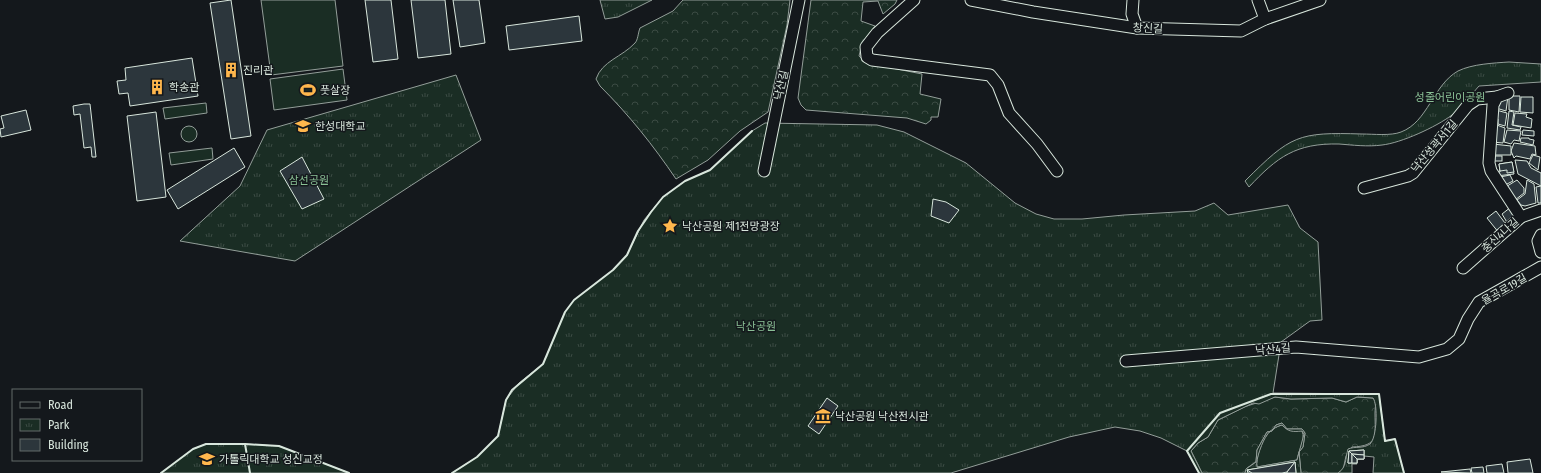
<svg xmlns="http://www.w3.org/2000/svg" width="1541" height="473" viewBox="0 0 1541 473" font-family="'Fira Sans Condensed','Noto Sans KR',sans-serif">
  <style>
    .grass { fill: #1a2d24; stroke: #939e99 }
    .forest { fill: url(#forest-crowns); stroke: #939e99 }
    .park { fill: url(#park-tufts); stroke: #939e99; fill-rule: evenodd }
    .building { fill: #2c363c; stroke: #d8e6dc }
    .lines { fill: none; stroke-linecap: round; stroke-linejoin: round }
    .minor-casing { stroke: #d8e6dc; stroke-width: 13 }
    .minor { stroke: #14181c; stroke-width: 11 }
    .wall { stroke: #d8e6dc; stroke-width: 2 }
    .labels { text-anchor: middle; stroke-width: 3; stroke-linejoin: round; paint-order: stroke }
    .street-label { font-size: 11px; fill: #d8e6dc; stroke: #14181c }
    .poi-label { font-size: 11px; fill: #d8e6dc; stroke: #14181c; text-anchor: start }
    .park-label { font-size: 11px; fill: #8ac095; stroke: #14181c }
  </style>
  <defs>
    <pattern id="forest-crowns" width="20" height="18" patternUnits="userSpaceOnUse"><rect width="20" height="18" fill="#1a2d24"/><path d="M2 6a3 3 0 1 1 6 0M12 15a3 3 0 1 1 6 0" fill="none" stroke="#3b4b43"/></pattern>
    <pattern id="park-tufts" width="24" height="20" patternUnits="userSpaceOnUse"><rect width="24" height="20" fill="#1a2d24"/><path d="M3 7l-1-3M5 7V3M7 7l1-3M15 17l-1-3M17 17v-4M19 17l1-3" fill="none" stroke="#3b4b43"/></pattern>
  </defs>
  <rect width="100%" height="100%" fill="#14181c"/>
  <g class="grass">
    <polygon points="261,0 335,0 343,66 271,75"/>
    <polygon points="343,69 347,100 274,110 270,79"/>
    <polygon points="206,103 207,113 165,119 163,108"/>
    <circle cx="189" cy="134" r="8"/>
    <polygon points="212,148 213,159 171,165 169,153"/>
    <path d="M1282 425 1302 431C1306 440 1298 451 1297 460L1257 467C1255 460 1262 440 1267 435 1269 431 1277 426 1282 425Z"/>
  </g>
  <g class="forest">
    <path d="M683 0H790L787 25 768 112 740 131 708 160 676 179C653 145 629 115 600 86L596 79C602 61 622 57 635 43 638 40 638 33 640 28L673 11Z"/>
    <polygon points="811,0 897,0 895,4 883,14 878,1 863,2 861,21 875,26 862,44 859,56 867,63 922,74 920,94 941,99 938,117 931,117 931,120 926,124 907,118 806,110 801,105 798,98"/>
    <path d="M1275 397 1291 399 1332 398 1346 402 1357 397 1373 398C1377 403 1375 407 1375 413 1375 436 1379 446 1352 447L1346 456 1343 470 1338 473H1301L1299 452 1303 447 1305 433 1302 429H1287L1282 423 1276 425 1272 431 1267 432 1257 450 1256 462 1247 468 1245 473H1202L1191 451 1198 443 1208 437 1218 420 1244 407Z"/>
  </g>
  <g class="park">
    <polygon points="600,0 652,0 618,17 605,19"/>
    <path d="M1509 62 1541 64V82L1479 86C1470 96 1462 108 1452 115 1436 127 1401 143 1382 145 1368 147 1352 145 1339 144 1296 143 1277 157 1249 187L1245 181C1291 135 1298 132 1362 134 1373 134 1391 136 1401 132 1428 122 1433 85 1458 71 1472 64 1494 63 1509 62Z"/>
    <polygon points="456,75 481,140 295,261 180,241 240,186 267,130"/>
    <path d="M765 123 877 125 904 132 966 163 1015 203 1036 214 1054 219H1082L1124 215 1195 211 1214 203 1228 215 1288 205 1300 228 1318 242 1322 320 1310 321 1281 342 1273 393 1379 394 1385 441 1395 439 1404 473H1373L1374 457 1364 456V459H1357V464H1352V473H1338C1347 467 1345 459 1348 449 1355 446 1363 449 1370 444 1377 438 1378 404 1373 398L1357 397 1346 402 1332 398 1291 399 1275 397 1259 404 1253 403 1218 420 1208 437 1198 443 1191 451 1202 473H1199L1187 451 1161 438 1140 431 1115 427 1069 437 951 473H452L477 457 498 436 506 400 519 383 543 364 565 312 574 300 613 270 627 255 644 220 663 197 685 181 710 170 752 131Z"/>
    <path d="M1282 423 1287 429H1302L1305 433 1303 447 1299 452 1301 473H1245L1246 469 1256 462 1257 450 1267 432 1272 431 1276 425ZM1282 425C1288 432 1293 432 1302 431L1304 434 1297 460 1257 467C1255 460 1263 440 1267 435 1269 431 1277 426 1282 425Z"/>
    <polygon points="206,444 245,444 279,446 349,473 161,473 193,449"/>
  </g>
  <g class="building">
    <polygon points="231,0 251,136 231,139 210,3"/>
    <polygon points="365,0 391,0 398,59 373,62"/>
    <polygon points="411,0 445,0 451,54 418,58"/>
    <polygon points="453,0 479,0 485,43 460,47"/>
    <polygon points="579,16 582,41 509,50 506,26"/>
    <polygon points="192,58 198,96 130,106 128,93 119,94 117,81 126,80 125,68"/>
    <polygon points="1501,96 1508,96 1506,111 1496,108"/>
    <polygon points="1509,96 1520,96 1519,112 1509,110"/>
    <polygon points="1521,97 1533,97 1533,113 1520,112"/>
    <polygon points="84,104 90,104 96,157 92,157 91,147 84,148 80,114 74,115 73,106"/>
    <polygon points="26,110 31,130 1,137 0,129 4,128 1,116"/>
    <polygon points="1496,110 1507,113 1505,126 1498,124 1498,119 1494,119"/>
    <polygon points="1509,111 1514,112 1512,125 1521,127 1520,130 1507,128"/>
    <polygon points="156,112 166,197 137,201 127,116"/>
    <polygon points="1515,113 1527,114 1526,117 1532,119 1531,128 1513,125"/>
    <polygon points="1494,124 1505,128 1503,143 1492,142"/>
    <polygon points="1507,130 1521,131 1519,141 1514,140 1511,144 1504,142"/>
    <polygon points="1523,130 1534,131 1534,136 1522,135"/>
    <polygon points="1521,138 1529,138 1529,139 1534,140 1533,145 1520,142"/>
    <polygon points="1514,143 1535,146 1536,155 1532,154 1530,159 1516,156 1514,158 1511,151"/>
    <polygon points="1493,144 1511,146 1511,155 1492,155"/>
    <polygon points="234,148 245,167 178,209 167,190"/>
    <polygon points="1533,155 1540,157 1538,170 1529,163"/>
    <rect x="1493" y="156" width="9" height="5"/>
    <polygon points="302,157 324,199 302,209 280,171"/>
    <polygon points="1515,160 1527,161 1531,168 1541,173 1541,186 1518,174"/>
    <polygon points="1512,162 1514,174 1496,176 1496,172 1500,172 1499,164"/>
    <polygon points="1512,162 1514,172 1507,173 1507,170 1500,171 1499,164"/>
    <polygon points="1510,175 1513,181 1503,186 1500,177"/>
    <polygon points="1517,180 1524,188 1524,193 1515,200 1504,188"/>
    <polygon points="1527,180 1534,184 1536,203 1525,206 1521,205 1517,200 1525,194"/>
    <polygon points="1541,186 1541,203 1538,203 1536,187"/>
    <polygon points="933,199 946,202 959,210 949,223 931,216"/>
    <polygon points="1511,207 1518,217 1508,224 1502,214"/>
    <polygon points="1496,211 1508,227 1499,233 1487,218"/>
    <polygon points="827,398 838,406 819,434 808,426"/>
    <polygon points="1364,450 1364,459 1357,459 1357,463 1348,463 1349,451"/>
    <polygon points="1364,450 1364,455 1352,454 1349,451"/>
    <polygon points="1349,451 1352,454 1352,463 1348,463"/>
    <polygon points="1352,454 1357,459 1357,463 1352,463"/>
    <polygon points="1352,454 1364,455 1364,459 1357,459"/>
    <polygon points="1530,459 1533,473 1508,473 1507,462"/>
    <polygon points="1295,462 1296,473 1248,473 1247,470"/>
    <polygon points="1295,462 1287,472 1282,473 1252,473 1247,470"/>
    <polygon points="1295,462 1296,473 1287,473 1287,472"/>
    <polygon points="1502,464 1504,473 1487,473 1486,466"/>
    <polygon points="1483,467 1484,473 1472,473 1471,468"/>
    <polygon points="1470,469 1471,473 1441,472"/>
  </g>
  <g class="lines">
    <defs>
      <g id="minor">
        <polyline points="914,0 877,33 866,47 867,57 872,60 990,75 998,85 1009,113 1037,144 1057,171"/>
        <polyline points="971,0 1033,12 1137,28 1241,31 1265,19 1320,0"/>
        <polyline points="1133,0 1132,14 1137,28"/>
        <polyline points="1258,0 1265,19"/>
        <polyline points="1508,93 1497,97 1493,105 1489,163 1491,171 1521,217"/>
        <polyline points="764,171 799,0"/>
        <polyline points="1364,188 1408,176 1413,173 1468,105 1477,99 1497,97"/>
        <polyline points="1541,235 1538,241 1541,252"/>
        <polyline points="1463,268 1521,217 1541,210"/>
        <polyline points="1126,361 1296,347 1419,357 1447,349 1459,339 1468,319 1479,302 1541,267"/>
      </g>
    </defs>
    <use href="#minor" class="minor-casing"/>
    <use href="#minor" class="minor"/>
    <g class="wall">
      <polyline points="245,444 250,473"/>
      <polyline points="161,473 193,449 206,444 245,444 279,446 349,473"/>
      <polyline points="452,473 477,457 498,436 506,400 512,390 543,364 565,312 574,300 613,270 627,255 638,231 651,212 663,197 685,181 710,170 752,131"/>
      <polyline points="1199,473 1187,451 1220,413 1271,394 1379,394 1385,441 1395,439 1404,473"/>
    </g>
  </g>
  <defs>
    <symbol id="building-bare" viewBox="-9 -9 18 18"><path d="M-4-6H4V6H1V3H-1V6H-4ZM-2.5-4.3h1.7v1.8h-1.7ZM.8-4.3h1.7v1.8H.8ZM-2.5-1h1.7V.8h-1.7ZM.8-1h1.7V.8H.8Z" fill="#ffb74d" stroke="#14181c" stroke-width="2.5" paint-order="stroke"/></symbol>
    <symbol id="stadium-bare" viewBox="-9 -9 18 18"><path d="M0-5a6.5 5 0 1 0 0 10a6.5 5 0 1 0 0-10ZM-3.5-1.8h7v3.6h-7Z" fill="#ffb74d" stroke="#14181c" stroke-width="2.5" paint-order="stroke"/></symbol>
    <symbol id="university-bare" viewBox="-9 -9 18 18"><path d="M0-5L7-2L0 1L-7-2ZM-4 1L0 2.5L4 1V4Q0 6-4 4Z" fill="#ffb74d" stroke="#14181c" stroke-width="2.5" paint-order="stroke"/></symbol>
    <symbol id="sight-bare" viewBox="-9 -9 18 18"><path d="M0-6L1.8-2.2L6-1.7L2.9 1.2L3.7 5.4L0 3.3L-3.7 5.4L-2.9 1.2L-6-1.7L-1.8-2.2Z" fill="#ffb74d" stroke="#14181c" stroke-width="2.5" paint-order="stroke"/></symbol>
    <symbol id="museum-bare" viewBox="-9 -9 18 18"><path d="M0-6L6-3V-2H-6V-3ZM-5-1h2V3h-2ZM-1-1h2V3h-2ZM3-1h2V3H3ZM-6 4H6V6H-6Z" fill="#ffb74d" stroke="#14181c" stroke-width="2.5" paint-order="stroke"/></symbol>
  </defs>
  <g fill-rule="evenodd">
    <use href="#building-bare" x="220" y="59" width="22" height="22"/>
    <use href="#building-bare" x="146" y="76" width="22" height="22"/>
    <use href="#stadium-bare" x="297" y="79" width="22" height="22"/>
    <use href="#university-bare" x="292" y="115" width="22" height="22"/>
    <use href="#sight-bare" x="659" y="215" width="22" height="22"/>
    <use href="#museum-bare" x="812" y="405" width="22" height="22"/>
    <use href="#university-bare" x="196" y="448" width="22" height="22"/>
  </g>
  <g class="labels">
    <g class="street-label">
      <text transform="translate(1148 28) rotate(3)" y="4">창신길</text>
      <text transform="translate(781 85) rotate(-78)" y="4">낙산길</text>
      <text transform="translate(1434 146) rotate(-50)" y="4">낙산성곽서1길</text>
      <text transform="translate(1500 235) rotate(-42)" y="4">충신4나길</text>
      <text transform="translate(1504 289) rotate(-30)" y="4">율곡로19길</text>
      <text transform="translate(1273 349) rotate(-5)" y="4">낙산4길</text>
    </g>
    <g class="poi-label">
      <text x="243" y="74">진리관</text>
      <text x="169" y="91">학송관</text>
      <text x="320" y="94">풋살장</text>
      <text x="315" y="130">한성대학교</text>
      <text x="682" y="230">낙산공원 제1전망광장</text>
      <text x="835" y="420">낙산공원 낙산전시관</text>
      <text x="219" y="463">가톨릭대학교 성신교정</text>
    </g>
    <g class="park-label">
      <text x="1450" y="101">성줄어린이공원</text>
      <text x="309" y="184">삼선공원</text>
      <text x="756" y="330">낙산공원</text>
    </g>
  </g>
  <rect x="12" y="389" width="130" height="72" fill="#14181c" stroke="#626a69"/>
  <rect x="20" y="402" width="20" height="6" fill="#14181c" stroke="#626a69"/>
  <text x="48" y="409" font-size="12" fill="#d8e6dc">Road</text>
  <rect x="20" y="419" width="20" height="12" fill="url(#park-tufts)" stroke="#626a69"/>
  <text x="48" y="429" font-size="12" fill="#d8e6dc">Park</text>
  <rect x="20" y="439" width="20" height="12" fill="#2c363c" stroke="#626a69"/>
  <text x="48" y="449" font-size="12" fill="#d8e6dc">Building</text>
</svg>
